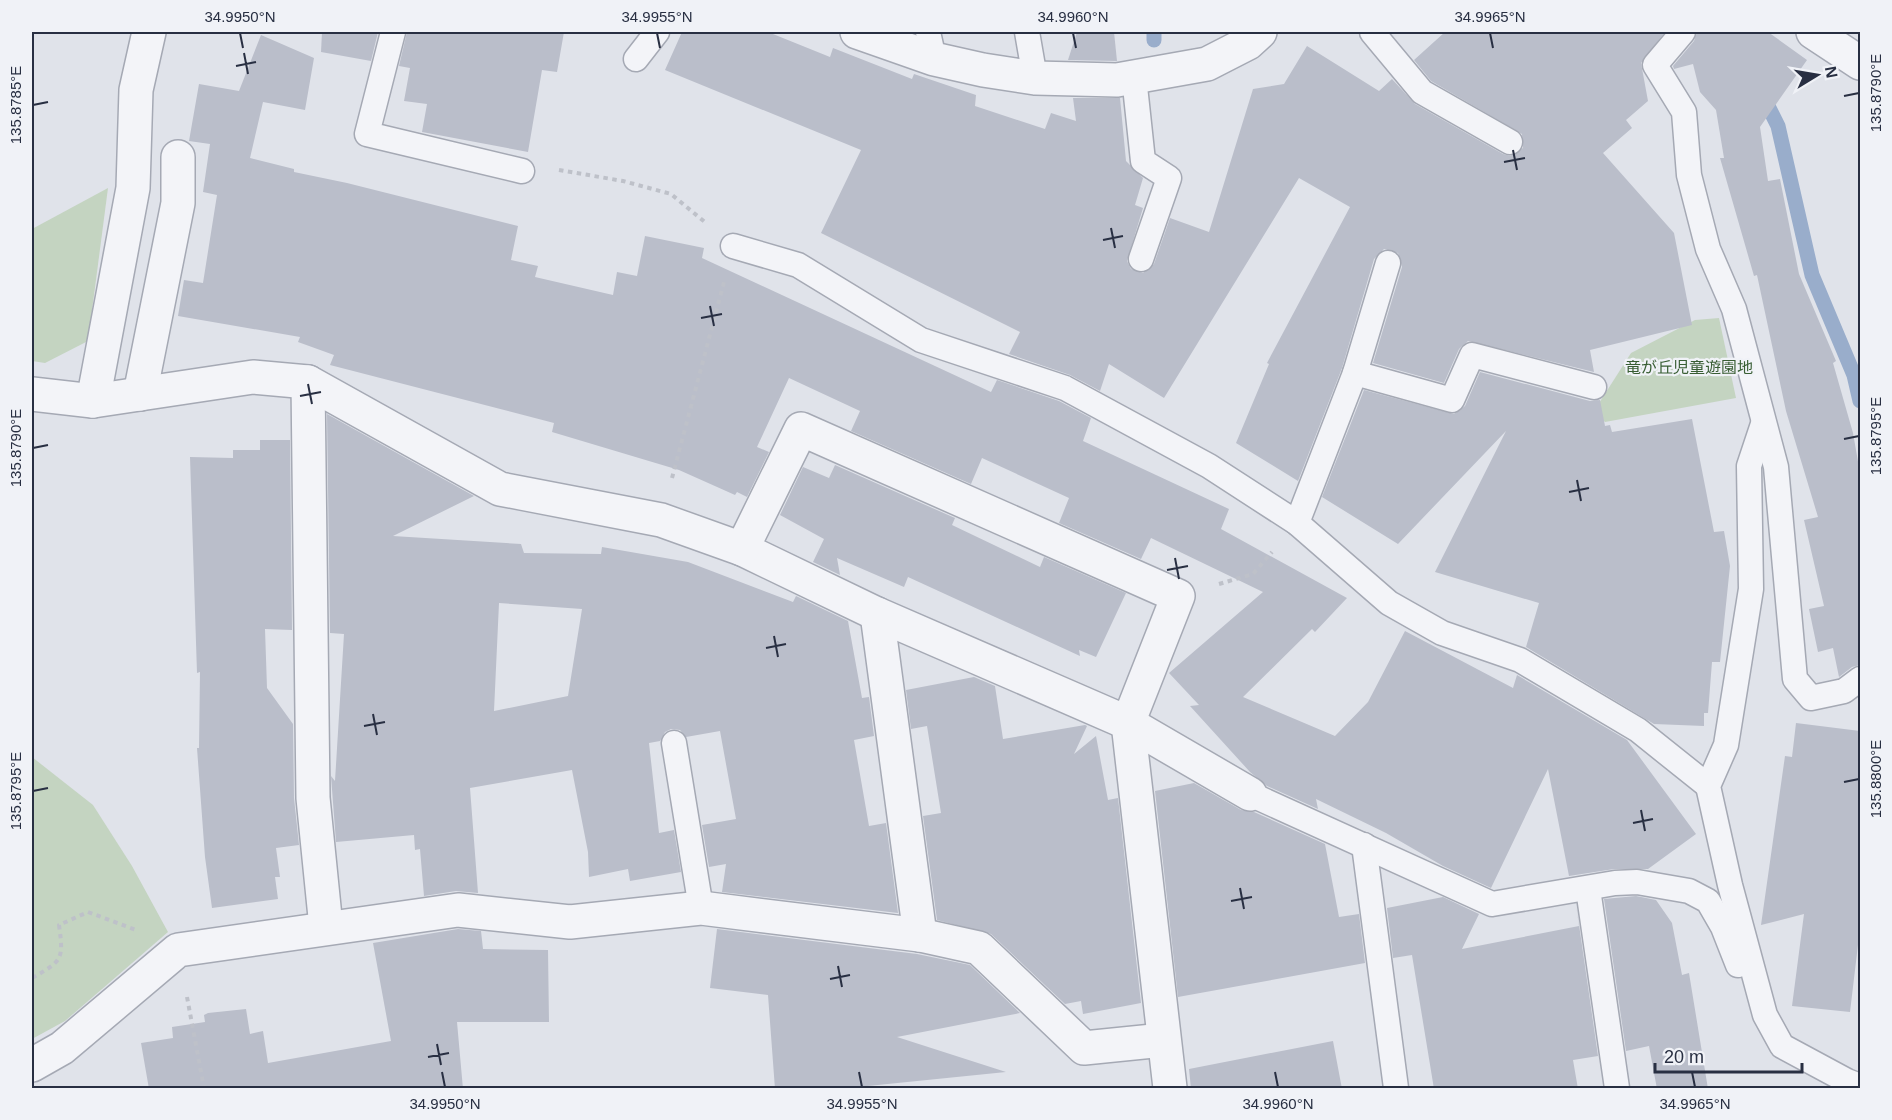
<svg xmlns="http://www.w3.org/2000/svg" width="1892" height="1120" viewBox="0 0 1892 1120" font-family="Helvetica,'Noto Sans JP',sans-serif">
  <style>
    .green { fill: #c4d4c1 }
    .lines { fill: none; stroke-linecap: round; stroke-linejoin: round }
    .stream { stroke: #99adcb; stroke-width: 15 }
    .building { fill: #babeca; fill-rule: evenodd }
    .lane-casing { stroke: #a5a9b4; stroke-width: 27 }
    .street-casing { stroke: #a5a9b4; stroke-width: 36 }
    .path { stroke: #bec1c9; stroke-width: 4; stroke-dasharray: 4.5 4.5; stroke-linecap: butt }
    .lane { stroke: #f3f4f8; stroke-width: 24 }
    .street { stroke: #f3f4f8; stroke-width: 33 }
    .ticks { fill: none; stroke: #282f42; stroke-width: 2 }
    .labels { text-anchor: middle; stroke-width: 4.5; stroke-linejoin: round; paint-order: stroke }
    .park-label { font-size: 16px; fill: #395e34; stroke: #f0f2f7 }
    .neatline { fill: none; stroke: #282f42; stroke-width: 2 }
    .ticks-label { font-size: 15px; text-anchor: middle; fill: #282f42 }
  </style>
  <rect width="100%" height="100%" fill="#e0e3ea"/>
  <g class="green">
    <polygon points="108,188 88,341 45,363 32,361 32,229"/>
    <polygon points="1719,318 1736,398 1605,422 1594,411 1631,353 1695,320"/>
    <polygon points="32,757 93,805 132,866 168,932 65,1021 32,1039"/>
  </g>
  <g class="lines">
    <g class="stream">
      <polyline points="1154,32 1154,40"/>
      <polyline points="1762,94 1778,126 1812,275 1854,375 1860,401"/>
    </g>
  </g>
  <g class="building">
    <polygon points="322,32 378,32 371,61 321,52"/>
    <polygon points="407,32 564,32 557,72 542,70 528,152 422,132 427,104 404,101 410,68 399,66"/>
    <polygon points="682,32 768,32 830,57 833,48 912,79 914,74 976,95 975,106 1045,129 1051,113 1076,121 1073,98 1120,98 1126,161 1143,178 1135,205 1143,208 1127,261 1131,269 1143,273 1154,264 1170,218 1209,232 1253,89 1284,84 1307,46 1379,91 1392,79 1415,104 1503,154 1511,156 1523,148 1522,134 1431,81 1414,60 1445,32 1665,32 1641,63 1648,101 1626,120 1632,128 1603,153 1674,233 1692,325 1590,350 1594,372 1468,341 1459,349 1444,383 1373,363 1402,267 1398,253 1384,249 1374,259 1342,368 1298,481 1236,443 1269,364 1267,363 1350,207 1299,178 1164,398 1109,364 1100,391 1070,375 1009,354 1020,332 821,233 861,150 665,70"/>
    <polygon points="1077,32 1114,32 1117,61 1068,60"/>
    <polygon points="1697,32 1768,32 1807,60 1760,127 1768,181 1780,179 1799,274 1836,361 1833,363 1853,433 1860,473 1860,665 1852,667 1839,677 1833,648 1818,652 1809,609 1824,606 1804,520 1818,517 1786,411 1757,275 1754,276 1720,158 1724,158 1716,110 1700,92 1693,64 1674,69 1673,66 1694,41"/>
    <polygon points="261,35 314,58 305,110 263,102 250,158 294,169 294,172 347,183 518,226 511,260 538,266 535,277 613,295 617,272 637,276 645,236 704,248 702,258 991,392 997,380 1059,401 1091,418 1083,441 1229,509 1221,529 1347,598 1315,632 1312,629 1243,697 1335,736 1368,702 1405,631 1513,688 1517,675 1627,740 1696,834 1648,869 1614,869 1569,876 1548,769 1491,888 1443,866 1386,833 1316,799 1318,809 1267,786 1250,772 1190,706 1199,705 1169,673 1263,592 1151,538 1141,559 1059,523 1069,498 982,458 971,484 851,431 860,411 789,378 757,447 769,452 747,497 737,492 735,495 679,470 552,432 554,423 330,365 334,355 298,342 300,337 178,316 184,280 203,283 217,195 203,192 210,144 189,141 199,84 239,91"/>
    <polygon points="1480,372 1590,401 1600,400 1605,426 1610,425 1612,432 1692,419 1714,532 1724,531 1730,566 1720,662 1712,662 1708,713 1704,713 1704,726 1654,724 1526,647 1539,603 1435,572 1506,431 1398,544 1322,497 1364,390 1454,414 1465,406"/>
    <path d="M327 414 474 496 393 536 521 544 524 553 601 554 602 547 688 562 793 602 796 596 848 621 862 698 869 697 874 736 854 740 869 826 886 823 898 913 722 892 726 864 709 867 702 825 736 819 720 731 686 737 680 730 671 729 665 732 660 741 649 743 659 833 674 830 681 872 630 881 628 869 589 877 588 852 572 770 470 788 478 893 456 891 424 896 420 849 415 850 414 835 336 842 331 776 335 781 344 634 330 633ZM499 603 582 609 568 696 494 711Z"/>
    <polygon points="260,440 290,440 292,630 265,629 267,688 293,724 294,798 299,845 276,848 280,877 275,877 278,899 212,908 205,857 197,748 199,748 200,672 197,673 190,457 233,458 233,450 260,450"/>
    <polygon points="835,465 955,518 952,525 1040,567 1044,557 1126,593 1096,657 1079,650 1080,656 908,577 904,587 837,558 840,575 813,562 824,539 780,515 803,467 829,478"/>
    <polygon points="974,677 995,686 1003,739 1085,725 1087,726 1074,754 1096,736 1108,800 1118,798 1141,1003 1083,1014 1081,1001 1065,1004 991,934 937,920 923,816 941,813 927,726 911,729 906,690"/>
    <polygon points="1796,723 1860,731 1860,928 1850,1012 1792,1006 1804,914 1761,925 1785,756 1792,757"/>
    <polygon points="1194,783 1241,810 1254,812 1325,844 1339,917 1359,914 1365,963 1178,997 1155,791"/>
    <polygon points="1636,896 1656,900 1672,923 1682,975 1689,973 1708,1089 1657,1089 1649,1046 1626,1051 1604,899"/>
    <polygon points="1443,897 1479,914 1462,949 1579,926 1576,904 1598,1056 1573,1060 1578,1089 1434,1089 1412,955 1393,958 1387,908"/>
    <polygon points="458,929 481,931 483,949 548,950 549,1022 457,1022 463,1089 149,1089 141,1043 173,1038 172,1027 205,1022 204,1015 208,1013 246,1009 250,1034 263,1031 268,1063 391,1041 373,943"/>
    <polygon points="717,929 917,954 970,965 1020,1013 897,1037 1006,1072 858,1087 775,1089 768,995 710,988"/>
    <polygon points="1333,1041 1342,1089 1191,1089 1189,1069"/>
  </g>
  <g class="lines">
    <defs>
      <g id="lane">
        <polyline points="393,32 367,134 522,171"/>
        <polyline points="928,32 934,59"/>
        <polyline points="1027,32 1035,78"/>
        <polyline points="1372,32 1422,92 1510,142"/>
        <polyline points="1683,32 1655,65 1684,112 1689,175 1708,249 1734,309 1776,467 1795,679 1811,698 1844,691 1860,679"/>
        <polyline points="636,59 657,32"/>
        <polyline points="1134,77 1143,161 1169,178 1141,259"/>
        <polyline points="733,246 798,265 921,340 1065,388 1209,466 1297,523 1389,603 1442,633 1520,660 1638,730 1708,786"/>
        <polyline points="1355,373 1452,400 1472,355 1594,387"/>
        <polyline points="1763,424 1749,466 1751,589 1726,745 1708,786 1730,885 1765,1015 1782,1046 1847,1081 1860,1086"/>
        <polyline points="1297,523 1355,373 1388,263"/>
        <polyline points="674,743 701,908"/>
        <polyline points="1250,794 1492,904 1615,883 1637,882 1689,891 1708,901 1723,927 1738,965"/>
        <polyline points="1364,845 1396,1088"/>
        <polyline points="1588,889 1617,1088"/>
      </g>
      <g id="street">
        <polyline points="857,32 934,59 983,70 1035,78 1117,80 1207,64 1248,43 1260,32"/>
        <polyline points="1813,32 1860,63"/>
        <polyline points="308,382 313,798 326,927"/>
        <polyline points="32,394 93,401 253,377 308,382 500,489 661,520 742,549 877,614 1128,723 1250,794"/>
        <polyline points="140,394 178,203 178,157"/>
        <polyline points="93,401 133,188 136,90 149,32"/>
        <polyline points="742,549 801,429 1178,596 1128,723 1170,1088"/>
        <polyline points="877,614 920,935"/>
        <polyline points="32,1065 62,1048 178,950 458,910 570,922 701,908 920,935 979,948 1084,1048 1163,1040"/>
      </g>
    </defs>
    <use href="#lane" class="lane-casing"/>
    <use href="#street" class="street-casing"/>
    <g class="path">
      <polyline points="559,170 623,181 671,194 706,223"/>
      <polyline points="672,478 724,282"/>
      <polyline points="1219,584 1253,574 1272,552"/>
      <path d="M32 978C62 961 64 960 59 925L88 912 136 930"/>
      <polyline points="187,997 204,1088"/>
    </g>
    <use href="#lane" class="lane"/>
    <use href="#street" class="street"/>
  </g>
  <path class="ticks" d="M240 33 243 48M657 33 660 48M1073 33 1076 48M1490 33 1493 48M244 53 248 74M236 66 256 62M1844 96 1859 93M33 105 48 102M1513 150 1517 170M1504 162 1525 158M1111 228 1115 248M1103 240 1123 236M710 306 714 326M701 318 722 314M308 384 312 404M300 396 321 392M1844 439 1859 436M33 448 48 445M1577 480 1581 501M1569 492 1589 488M1175 558 1179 579M1167 570 1188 566M774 636 778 657M766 648 786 644M373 714 377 735M364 726 385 722M1844 782 1859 779M33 791 48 788M1641 810 1645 831M1633 823 1653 819M1240 888 1244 909M1231 901 1252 897M838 966 842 987M830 979 850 975M437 1044 441 1065M428 1057 449 1053M442 1072 445 1087M859 1072 862 1087M1275 1072 1278 1087M1692 1072 1695 1087"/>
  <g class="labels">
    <g class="park-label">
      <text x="1689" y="373">竜が丘児童遊園地</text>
    </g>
  </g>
  <rect width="1892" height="1120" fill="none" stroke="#f0f2f7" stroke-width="66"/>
  <g transform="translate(1817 75) rotate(79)" stroke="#f0f2f7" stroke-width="4.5" paint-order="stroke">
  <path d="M0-4.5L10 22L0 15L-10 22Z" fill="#282f42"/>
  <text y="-9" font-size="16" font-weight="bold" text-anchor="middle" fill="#282f42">N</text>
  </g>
  <path d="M1655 1063v9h147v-9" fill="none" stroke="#282f42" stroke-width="3"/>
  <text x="1664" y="1063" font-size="18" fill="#282f42" stroke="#f0f2f7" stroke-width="4.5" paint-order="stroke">20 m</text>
  <rect x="33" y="33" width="1826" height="1054" class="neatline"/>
  <g class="ticks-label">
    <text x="240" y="22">34.9950°N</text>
    <text x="657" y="22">34.9955°N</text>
    <text x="1073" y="22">34.9960°N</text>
    <text x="1490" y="22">34.9965°N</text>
    <text transform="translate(1876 93) rotate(-90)" y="5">135.8790°E</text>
    <text transform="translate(16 105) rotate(-90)" y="5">135.8785°E</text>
    <text transform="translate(1876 436) rotate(-90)" y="5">135.8795°E</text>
    <text transform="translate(16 448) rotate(-90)" y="5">135.8790°E</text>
    <text transform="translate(1876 779) rotate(-90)" y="5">135.8800°E</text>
    <text transform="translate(16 791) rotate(-90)" y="5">135.8795°E</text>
    <text x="445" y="1109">34.9950°N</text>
    <text x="862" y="1109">34.9955°N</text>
    <text x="1278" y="1109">34.9960°N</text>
    <text x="1695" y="1109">34.9965°N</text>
  </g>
</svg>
